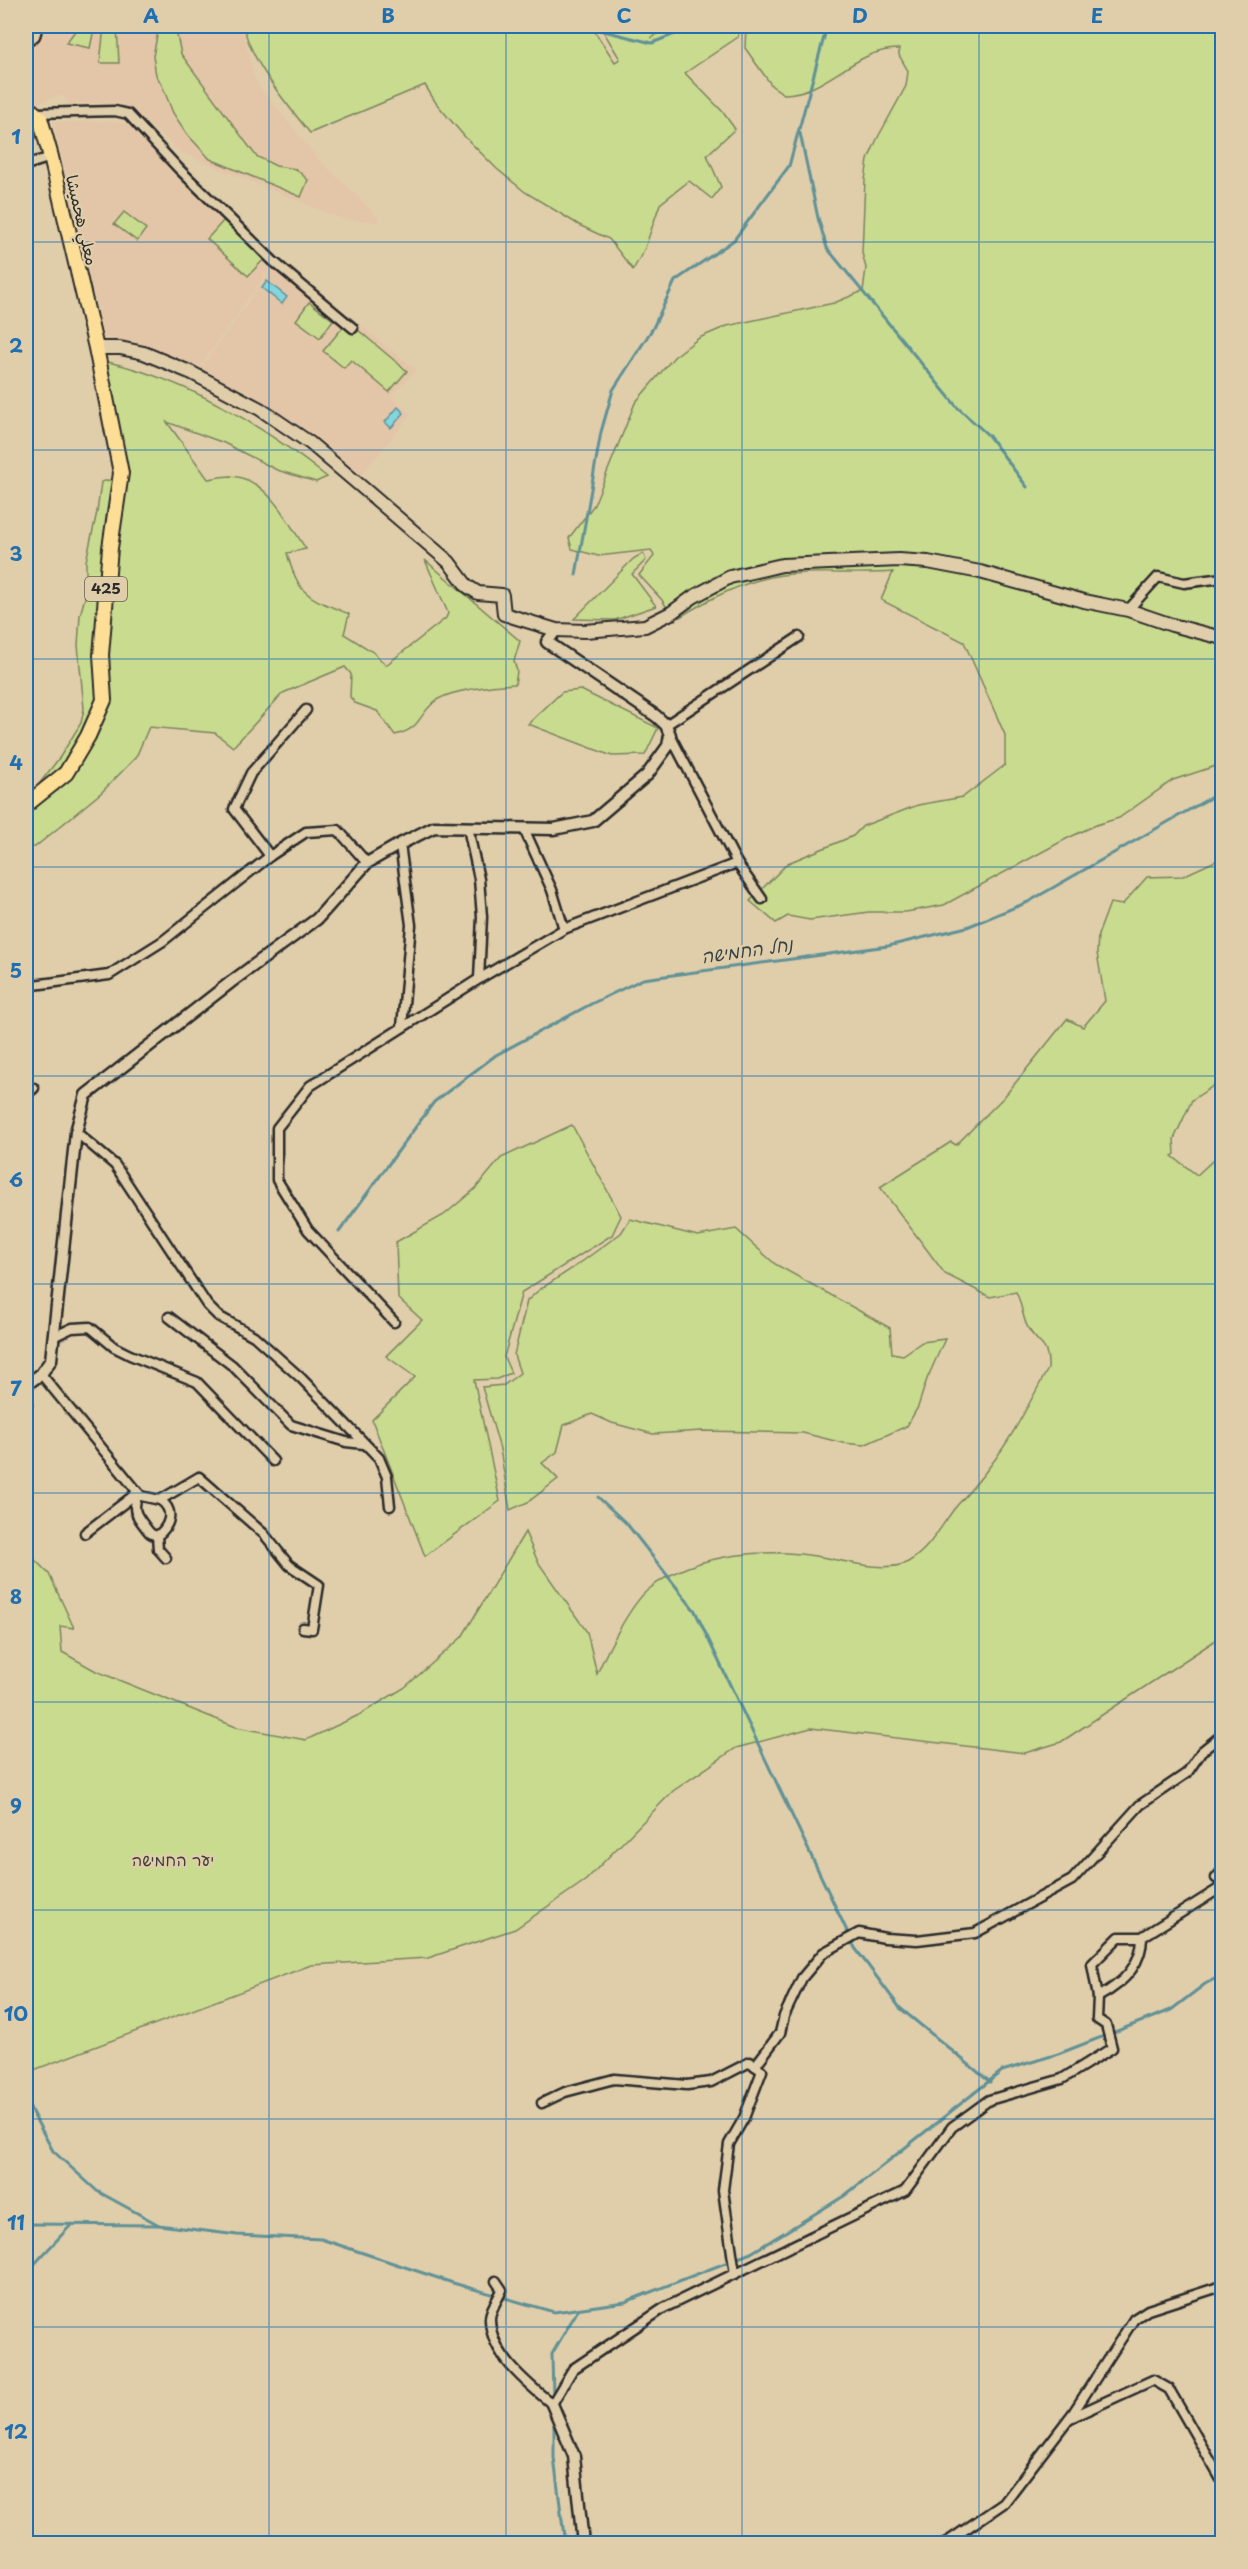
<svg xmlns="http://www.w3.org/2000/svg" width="1248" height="2569" viewBox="0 0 1248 2569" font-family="'Playpen Sans','Playpen Sans Arabic','Playpen Sans Hebrew',sans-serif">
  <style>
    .built { fill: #e3c6a8 }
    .green { fill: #c9db8f; stroke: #7a835d; stroke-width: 1.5 }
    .water { fill: #84d5de; stroke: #609196; stroke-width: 1.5 }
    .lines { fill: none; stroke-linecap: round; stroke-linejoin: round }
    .stream { stroke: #609196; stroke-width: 3 }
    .minor-casing { stroke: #2b2b2b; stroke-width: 13 }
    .tertiary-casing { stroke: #2b2b2b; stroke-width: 15 }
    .secondary-casing { stroke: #2b2b2b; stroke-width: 16 }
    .primary-casing { stroke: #2b2b2b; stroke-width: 18 }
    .minor { stroke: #e0ceab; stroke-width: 8 }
    .tertiary { stroke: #e0ceab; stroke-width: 10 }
    .secondary { stroke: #e0ceab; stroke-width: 12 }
    .primary { stroke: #fdde96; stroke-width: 14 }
    .grid { fill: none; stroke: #1f6fb2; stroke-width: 1.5; stroke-opacity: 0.55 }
    .labels { text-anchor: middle; stroke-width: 4.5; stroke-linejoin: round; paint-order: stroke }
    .shield { fill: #e0ceab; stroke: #615c51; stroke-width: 1.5 }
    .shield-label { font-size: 15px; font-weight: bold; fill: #2b2b2b }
    .street-label { font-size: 16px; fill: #2b2b2b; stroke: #e0ceab }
    .park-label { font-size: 16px; fill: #3b3d35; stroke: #e0ceab }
    .water-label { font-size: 18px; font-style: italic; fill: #384446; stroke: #e0ceab }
    .neatline { fill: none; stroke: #1f6fb2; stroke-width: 2 }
    .grid-label { font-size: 20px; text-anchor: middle; font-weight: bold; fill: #1f6fb2 }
  </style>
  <rect width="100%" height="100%" fill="#e0ceab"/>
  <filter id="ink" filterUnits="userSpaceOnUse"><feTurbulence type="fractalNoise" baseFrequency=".0167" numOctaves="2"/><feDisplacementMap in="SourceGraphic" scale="12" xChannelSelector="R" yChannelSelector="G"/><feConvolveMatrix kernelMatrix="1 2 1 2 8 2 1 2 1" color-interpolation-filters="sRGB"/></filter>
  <g filter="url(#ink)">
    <g class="built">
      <polygon points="46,26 242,26 254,76 260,87 315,155 379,218 378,222 344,220 181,153 135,112 121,103 69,104 62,96 37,103 26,99 26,48 40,41"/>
      <polygon points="103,121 120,122 139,129 279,256 198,369 104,337 53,122"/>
      <polygon points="278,260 417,370 391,396 411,415 360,477 319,439 247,392 200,369"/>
    </g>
    <g class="green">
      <polygon points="117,26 119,63 100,63 104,27"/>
      <polygon points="159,26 175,26 181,54 256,156 276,166 296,169 308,180 301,197 210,159 187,134 173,113 162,85 156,75 153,56"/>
      <path d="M244 26H591L615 62 620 59 600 26H666L651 38 670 26H740L738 37 685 73 722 111 735 129 707 155 721 187 712 199 689 181 660 204 645 248 633 270 609 239 579 225 525 192 497 169 464 136 436 103 425 85 310 133C288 106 249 59 244 26Z"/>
      <path d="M746 26H1222V764L1173 780 1119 818 1096 825 1066 839 944 905 906 912H869L810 920 788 916 776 923 750 901 788 863 853 836 863 826 918 805 963 797 1005 765V735L964 642 881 600 893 572C859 575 825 571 791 574 748 578 710 598 675 620L662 600 639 575 654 556 651 550 598 556 572 549 569 538 594 505 635 403 674 357 699 338 727 326 834 303 863 291 866 268 862 253 865 180 868 160 877 139 906 86 908 71 899 55V49C855 48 827 94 784 94L772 86 745 48Z"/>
      <polygon points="88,28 93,34 90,48 66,43 75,31"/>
      <polygon points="124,212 146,229 137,241 114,224"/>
      <polygon points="224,220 265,258 248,276 207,239"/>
      <polygon points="309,302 333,320 320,338 296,320"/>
      <polygon points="344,326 354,334 358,330 407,371 389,392 351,360 344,368 323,351"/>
      <path d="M104 361C186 379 262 425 327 477L316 482 277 470 224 443 167 422 208 479C215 478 224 476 231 476 268 478 288 523 306 549L287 553C299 598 309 597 349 614L344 634 373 652 386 665 446 618 448 613 425 560 520 641 514 661 517 671 515 684C496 685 446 690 433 703 416 719 421 728 395 735L377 711 355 703 350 697 351 674 345 667 283 693 233 747 215 733 149 727 136 757 102 792 35 847H26V793L33 792 60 757 81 723 84 709 78 645 80 615 86 594V561L97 512 101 482 122 477Z"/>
      <polygon points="643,553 646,560 632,574 656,606 615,620 574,619 633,559"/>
      <polygon points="581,690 658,728 645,755 612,756 528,724 562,692"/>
      <path d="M1222 858V1080L1192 1100 1174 1139 1175 1154 1172 1156 1197 1175 1222 1152V1636L1061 1742 1025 1753 811 1728 736 1748 673 1791 586 1880 515 1929 428 1958 311 1965 26 2073V1551L49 1574 74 1628 60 1626 62 1652 96 1671 236 1727 306 1740 359 1715 404 1688 462 1637 525 1532 538 1562 587 1632 597 1674C606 1653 631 1603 649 1589 695 1552 771 1547 827 1558 848 1562 888 1573 908 1562 930 1549 940 1527 955 1508 967 1494 979 1481 990 1466 1013 1437 1030 1401 1048 1369 1049 1342 1039 1347 1028 1328 1022 1317 1022 1303 1016 1292L990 1297 945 1274 880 1187 951 1142 956 1145 1004 1097 1067 1019 1083 1027 1105 1001 1097 953 1098 935 1110 903 1122 905 1147 877 1183 876Z"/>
      <polygon points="572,1125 621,1216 612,1235 522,1292 504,1357 511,1373 497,1379 474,1380 500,1501 425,1556 372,1420 415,1377 386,1356 422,1320 398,1298 396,1242 444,1215 476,1188 501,1158"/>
      <polygon points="630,1219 698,1236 736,1229 775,1264 890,1328 892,1353 903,1355 922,1342 945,1339 927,1379 918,1407 907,1426 864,1445 843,1443 803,1433 702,1431 653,1434 612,1423 592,1414 564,1425 557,1452 542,1463 558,1479 528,1502 510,1510 500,1449 482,1387 504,1385 520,1373 514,1355 527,1301 539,1290 576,1266 621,1233"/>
    </g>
    <g class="water">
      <polygon points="267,281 287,297 282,304 262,288"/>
      <polygon points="398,407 404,413 391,428 385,422"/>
    </g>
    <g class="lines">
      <g class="stream">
        <polyline points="584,26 652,43 695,26"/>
        <polyline points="800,133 818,218 827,248 957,407 988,435 1027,487"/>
        <polyline points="576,575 601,432 613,390 653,328 675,281 734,240 789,166 827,26"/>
        <polyline points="339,1232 434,1102 496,1055 591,1004 643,979 888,946 967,927 1028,902 1222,791"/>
        <polyline points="598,1497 627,1524 695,1611 855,1948 900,2008 990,2082"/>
        <polyline points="26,2101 53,2151 97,2191 159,2225 237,2235 321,2239 453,2283 554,2312 625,2302 751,2253 844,2196 1002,2071 1058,2054 1171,2010 1205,1984 1222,1975"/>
        <polyline points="26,2224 159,2225"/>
        <polyline points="26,2273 72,2224"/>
        <polyline points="553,2398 552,2354 578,2310"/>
        <polyline points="554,2420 554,2458 565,2544"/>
      </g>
      <defs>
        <g id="minor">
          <polyline points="26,43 35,36 38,26"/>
          <polyline points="36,113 115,111 128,114 179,169 273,261 353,328"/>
          <polyline points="26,165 51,157"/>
          <polyline points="1128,610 1158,577 1184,583 1222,578"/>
          <polyline points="666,725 799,637"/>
          <polyline points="670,735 737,863 762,899"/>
          <polyline points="468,828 479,879 482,917 479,979"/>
          <polyline points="524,829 552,890 564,929"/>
          <polyline points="400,844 411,925 402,1027"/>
          <polyline points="270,856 234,809 251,773 306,710"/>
          <polyline points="26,986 109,975 163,941 270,856 306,832 338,830 367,863"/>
          <polyline points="26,1095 34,1088"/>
          <polyline points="76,1132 115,1165 207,1305 218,1316 254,1336 301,1378 379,1458 387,1477 390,1506"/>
          <polyline points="169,1317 233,1366 291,1425 346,1442 364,1444"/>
          <polyline points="394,1322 308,1230 277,1180 277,1128 310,1086 479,979 564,929 737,863"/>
          <polyline points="53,1337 72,1328 90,1327 114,1347 130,1355 197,1382 273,1461"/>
          <polyline points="41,1374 141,1496 160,1500 199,1477 264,1534 289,1565 319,1585 312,1629 303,1628"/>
          <path d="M138 1493C132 1510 135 1514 146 1528 150 1533 150 1534 157 1536 169 1527 176 1511 160 1500"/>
          <polyline points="85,1533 137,1493"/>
          <polyline points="157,1536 158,1549 166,1558"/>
          <polyline points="1222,1871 1216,1878 1222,1878"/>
          <path d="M1098 1997C1122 1984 1142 1966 1142 1937"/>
          <polyline points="755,2066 780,2033 784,2016 802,1978 823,1953 859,1933 885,1938 917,1940 975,1933 1072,1880 1140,1805 1187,1773 1202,1751 1222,1735"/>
          <polyline points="542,2103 565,2092 614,2079 687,2085 711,2082 750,2062 762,2071 744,2118 729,2144 723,2190 735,2274"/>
          <path d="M496 2281 502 2290C498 2299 489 2311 490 2320 491 2355 528 2384 552 2404L573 2369 664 2308 905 2191 952 2127 989 2100 1062 2079 1112 2048 1106 2025 1097 2019 1098 1997 1092 1964 1119 1937H1142L1222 1887"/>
          <polyline points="1070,2418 1153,2380 1169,2389 1222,2481"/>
          <polyline points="944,2544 1004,2503 1073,2413 1134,2319 1148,2310 1222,2286"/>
        </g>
        <g id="tertiary">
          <polyline points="26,1385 41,1374 51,1360 76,1132 86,1095 231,982 317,919 367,863 400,844 434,827 554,829 593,821 647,775 668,746 670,735 666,725 656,716 547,642 556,630"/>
          <polyline points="26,1396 26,1405"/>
          <polyline points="552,2404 574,2456 583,2544"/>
        </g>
        <polyline id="secondary" points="96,348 120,348 144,353 192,373 260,409 310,443 370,494 449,562 467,586 478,593 502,595 504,614 556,630 585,631 645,626 671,613 693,597 730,577 782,565 899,560 928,562 980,572 1084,601 1128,610 1172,625 1222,638"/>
        <polyline id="primary" points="26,106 40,118 51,157 96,348 121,473 110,548 101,655 104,700 88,736 66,773 26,805"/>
      </defs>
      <use href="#minor" class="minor-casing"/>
      <use href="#tertiary" class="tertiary-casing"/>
      <use href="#secondary" class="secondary-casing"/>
      <use href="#primary" class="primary-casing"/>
      <use href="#minor" class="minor"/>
      <use href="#tertiary" class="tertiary"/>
      <use href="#secondary" class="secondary"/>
      <use href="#primary" class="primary"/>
    </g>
  </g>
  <path class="grid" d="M269 26V2544M506 26V2544M742 26V2544M979 26V2544M26 242H1222M26 450H1222M26 659H1222M26 867H1222M26 1076H1222M26 1284H1222M26 1493H1222M26 1702H1222M26 1910H1222M26 2119H1222M26 2327H1222"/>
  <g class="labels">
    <rect class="shield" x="85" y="577" width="42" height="24" rx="4.5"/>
    <g class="shield-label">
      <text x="106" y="594">425</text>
    </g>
    <g class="street-label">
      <text transform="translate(82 220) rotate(77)" y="6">معلي هحميشا</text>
    </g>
    <g class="park-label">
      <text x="173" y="1866">יער החמישה</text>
    </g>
    <g class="water-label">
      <text transform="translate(747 951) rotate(-8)" y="6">נחל החמישה</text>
    </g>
  </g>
  <rect width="1248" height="2569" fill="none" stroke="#e0ceab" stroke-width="66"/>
  <rect x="33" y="33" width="1182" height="2503" class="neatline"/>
  <g class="grid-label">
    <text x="151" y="23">A</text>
    <text x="388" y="23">B</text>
    <text x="624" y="23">C</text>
    <text x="860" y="23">D</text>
    <text x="1097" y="23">E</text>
    <text x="16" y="144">1</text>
    <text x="16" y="353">2</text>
    <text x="16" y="561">3</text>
    <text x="16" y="770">4</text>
    <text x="16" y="978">5</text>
    <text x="16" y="1187">6</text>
    <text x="16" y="1396">7</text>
    <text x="16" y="1604">8</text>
    <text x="16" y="1813">9</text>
    <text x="16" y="2021">10</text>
    <text x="16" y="2230">11</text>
    <text x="16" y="2439">12</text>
  </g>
</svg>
